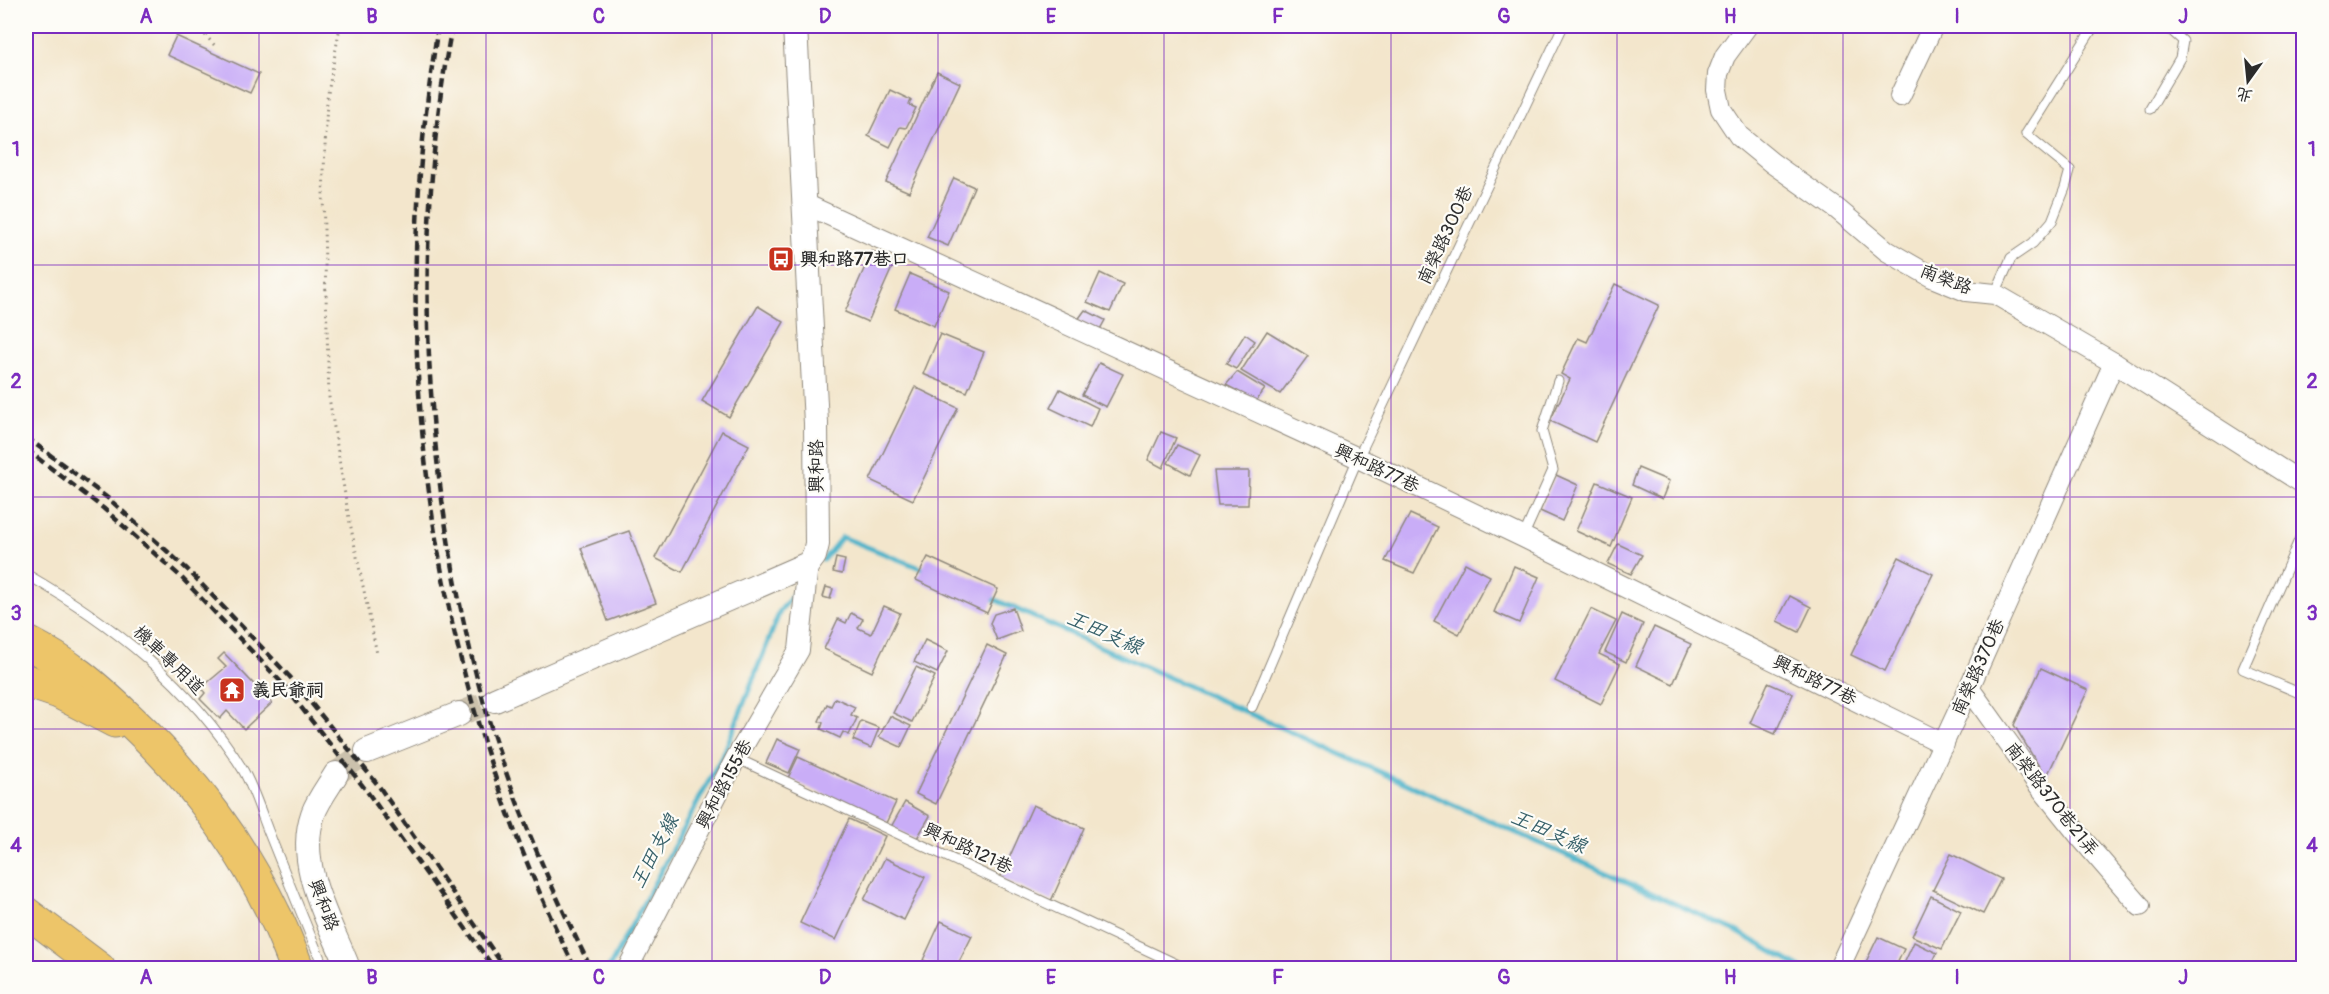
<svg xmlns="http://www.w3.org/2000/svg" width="2329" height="994" viewBox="0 0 2329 994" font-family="Pangolin,'LXGW WenKai TC',sans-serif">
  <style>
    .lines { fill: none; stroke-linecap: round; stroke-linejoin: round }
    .stream { stroke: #4ab2c9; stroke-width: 5 }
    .building { fill: #c9adf7 }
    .tertiary-tunnel { stroke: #cbc1ac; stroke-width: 24; stroke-dasharray: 24 12; stroke-linecap: butt }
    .service-casing { stroke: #8f887c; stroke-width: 11 }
    .minor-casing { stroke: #8f887c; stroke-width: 22 }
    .tertiary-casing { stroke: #8f887c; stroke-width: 26 }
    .primary-casing { stroke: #8f887c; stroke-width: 32 }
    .motorway-casing { stroke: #8f887c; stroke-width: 35 }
    .path { stroke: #8f887c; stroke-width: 3; stroke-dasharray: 1.5 4.5; stroke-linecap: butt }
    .service { stroke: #fff; stroke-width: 9 }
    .minor { stroke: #fff; stroke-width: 20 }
    .tertiary { stroke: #fff; stroke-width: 24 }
    .primary { stroke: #edc569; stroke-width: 30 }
    .motorway { stroke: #edc569; stroke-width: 33 }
    .rail { stroke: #2b2b2b; stroke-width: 4.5; stroke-dasharray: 9 4.5; stroke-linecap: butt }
    .grid { fill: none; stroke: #7b2cbf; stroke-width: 1.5; stroke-opacity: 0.55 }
    .labels { text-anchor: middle; stroke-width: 4.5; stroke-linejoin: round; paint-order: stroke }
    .street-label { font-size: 18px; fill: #2b2b2b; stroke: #fdfcf7 }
    .poi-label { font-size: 18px; font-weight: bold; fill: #2b2b2b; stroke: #fdfcf7; text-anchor: start }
    .water-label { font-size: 20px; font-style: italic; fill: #37616a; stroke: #fdfcf7 }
    .neatline { fill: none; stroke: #7b2cbf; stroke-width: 2 }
    .grid-label { font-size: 20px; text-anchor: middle; font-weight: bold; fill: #7b2cbf }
  </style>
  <rect width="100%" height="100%" fill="#fdfcf7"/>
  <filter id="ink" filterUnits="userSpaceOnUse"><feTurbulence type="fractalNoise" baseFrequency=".0167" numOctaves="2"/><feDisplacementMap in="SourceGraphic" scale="12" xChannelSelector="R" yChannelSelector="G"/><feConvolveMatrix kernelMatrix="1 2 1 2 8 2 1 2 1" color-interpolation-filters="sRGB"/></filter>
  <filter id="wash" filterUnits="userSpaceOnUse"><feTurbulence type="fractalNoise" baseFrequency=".008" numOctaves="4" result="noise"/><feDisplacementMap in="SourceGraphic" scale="24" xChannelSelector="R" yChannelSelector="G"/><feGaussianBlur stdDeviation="1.35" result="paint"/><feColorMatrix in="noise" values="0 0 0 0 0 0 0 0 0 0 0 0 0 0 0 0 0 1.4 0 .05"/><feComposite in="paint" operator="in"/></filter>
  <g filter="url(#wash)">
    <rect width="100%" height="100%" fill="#f3e6cc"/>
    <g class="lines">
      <g class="stream">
        <polyline points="823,560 842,537 928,571"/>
        <polyline points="989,597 1736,931 1801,968"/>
        <polyline points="609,968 725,751 780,611 799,588"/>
      </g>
    </g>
    <g id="blocks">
      <g class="building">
        <polygon points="176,36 259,74 250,93 167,55"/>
        <polygon points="937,72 960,83 909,192 886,182"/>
        <polygon points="890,90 911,100 909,105 916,108 906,128 900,127 890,147 868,136"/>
        <polygon points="954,178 974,187 948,246 927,237"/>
        <polygon points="872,251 895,261 868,322 845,312"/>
        <polygon points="1100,273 1123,284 1110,312 1087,302"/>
        <polygon points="910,274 949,291 934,326 895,309"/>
        <polygon points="1615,284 1659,305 1595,442 1550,421 1570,379 1561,374 1578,338 1587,342"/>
        <polygon points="758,306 784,322 729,417 702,401"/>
        <polygon points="1085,310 1105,320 1099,331 1077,321"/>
        <polygon points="1267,331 1308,356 1280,394 1241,371"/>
        <polygon points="940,334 984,352 967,392 923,374"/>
        <polygon points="1245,334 1255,341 1236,369 1226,364"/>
        <polygon points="1099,363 1123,374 1106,407 1082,395"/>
        <polygon points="1237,372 1265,389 1256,401 1226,385"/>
        <polygon points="915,387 958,408 913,500 870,480"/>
        <polygon points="1060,389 1098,408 1090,427 1050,408"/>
        <polygon points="722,431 749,445 682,572 655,558"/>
        <polygon points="1161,432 1176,438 1163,468 1148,460"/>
        <polygon points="1177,445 1200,455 1190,475 1168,463"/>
        <polygon points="1638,468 1669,481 1662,499 1632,485"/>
        <polygon points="1214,471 1249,471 1248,505 1218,505"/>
        <polygon points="1556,475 1578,485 1562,521 1540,511"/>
        <polygon points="1597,482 1632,497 1611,547 1576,531"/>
        <polygon points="1410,514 1438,527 1414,573 1385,561"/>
        <polygon points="629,531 656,603 608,621 581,548"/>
        <polygon points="1618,544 1642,555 1631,574 1608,564"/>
        <polygon points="928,557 998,589 987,613 916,580"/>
        <polygon points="1899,557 1933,574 1885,671 1851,655"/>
        <polygon points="836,558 845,560 842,574 833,572"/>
        <polygon points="1465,563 1490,576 1459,634 1434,621"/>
        <polygon points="1514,566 1539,577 1519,623 1494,612"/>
        <polygon points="826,587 833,589 830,599 823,597"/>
        <polygon points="1790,596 1811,607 1799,632 1777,621"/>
        <polygon points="884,606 900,613 872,672 824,649 838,619 846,623 851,613 863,619 858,628 871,634"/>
        <polygon points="1013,608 1021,631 997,640 990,623 994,614"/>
        <polygon points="1591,609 1616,621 1599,654 1620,664 1601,704 1555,681"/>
        <polygon points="1622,614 1643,624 1626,662 1605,652"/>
        <polygon points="1654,627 1691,644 1673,684 1636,666"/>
        <polygon points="925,640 948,651 937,673 914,662"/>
        <polygon points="987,645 1007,655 936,804 916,794"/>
        <polygon points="224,653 272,703 244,729 227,711 220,719 200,699 205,693 201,688 226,667 218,659"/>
        <polygon points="916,667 935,676 912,722 893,713"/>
        <polygon points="2041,668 2088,690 2046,778 2014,725"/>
        <polygon points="1768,683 1793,694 1775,734 1750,723"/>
        <polygon points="835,698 855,707 851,715 857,718 849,735 843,732 840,738 821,729 823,723 819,721 827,704 831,706"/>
        <polygon points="890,716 911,726 901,747 879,737"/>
        <polygon points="861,721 879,728 871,748 853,740"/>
        <polygon points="777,739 800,749 789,773 766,763"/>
        <polygon points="798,757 896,802 886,823 788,778"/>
        <polygon points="905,802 930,816 916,840 891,827"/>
        <polygon points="1033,805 1084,828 1051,901 1000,878"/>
        <polygon points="849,819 885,836 836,940 800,923"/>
        <polygon points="1951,854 2001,879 1983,914 1933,890"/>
        <polygon points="885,858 925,877 904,920 864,900"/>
        <polygon points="1931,896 1961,911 1942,949 1912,936"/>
        <polygon points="941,921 972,936 956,968 941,968 923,960"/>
        <polygon points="1878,937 1904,949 1895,968 1863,968"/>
        <polygon points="1914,942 1937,953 1930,968 1902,968"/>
      </g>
    </g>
  </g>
  <g filter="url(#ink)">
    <use href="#blocks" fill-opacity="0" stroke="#8f887c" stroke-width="1.5"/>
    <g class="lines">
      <g class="tertiary-tunnel">
        <polyline points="459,714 495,700"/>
        <polyline points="336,774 367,751"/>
      </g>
      <defs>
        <g id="service">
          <polyline points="2150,109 2180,58 2183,41 2166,26"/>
          <polyline points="1995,294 2011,258 2033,243 2052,221 2065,188 2070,170 2026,134 2094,26"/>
          <polyline points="2304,529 2243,669 2304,695"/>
          <polyline points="1523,537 1553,470 1542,431 1558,381"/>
          <path d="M26 574C111 623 191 685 243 770 254 789 261 813 269 833 287 878 305 923 324 968"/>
          <polyline points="1252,707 1358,458 1563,26"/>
          <polyline points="736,758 1185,968"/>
        </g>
        <g id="minor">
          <polyline points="1747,26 1725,56 1718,74 1717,90 1721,109 1739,136 1772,163 1837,209 1887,251 1932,277 1966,291 1995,294 2114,363 2304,484"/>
          <polyline points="1900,96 1933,26"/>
          <polyline points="805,204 1358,458 1523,537 1944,744"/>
          <polyline points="1969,688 2037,783 2082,839 2140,906"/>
          <polyline points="628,968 736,758 799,650 808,564"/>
          <polyline points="1839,968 1969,688 2114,363"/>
        </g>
        <g id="tertiary">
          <polyline points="495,700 808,564 814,556 817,544 816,423 795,26"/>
          <polyline points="367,751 459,714"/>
          <path d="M336 774C329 786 318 800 313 814 295 866 330 921 348 968"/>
        </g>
        <polyline id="primary" points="26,912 100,968"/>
        <g id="motorway">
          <path d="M26 642C69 664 92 684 128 718 188 774 238 839 274 914 283 931 290 950 297 968"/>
          <polyline points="26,681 59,692 115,721"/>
        </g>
      </defs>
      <use href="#service" class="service-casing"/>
      <use href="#minor" class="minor-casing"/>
      <use href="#tertiary" class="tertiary-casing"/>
      <use href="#primary" class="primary-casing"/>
      <use href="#motorway" class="motorway-casing"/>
      <g class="path">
        <polyline points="197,26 217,48"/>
        <polyline points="340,26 327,99 323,195 329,397 348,513 377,654"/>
      </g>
      <use href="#service" class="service"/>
      <use href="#minor" class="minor"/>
      <use href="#tertiary" class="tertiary"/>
      <use href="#primary" class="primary"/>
      <use href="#motorway" class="motorway"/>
      <g class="rail">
        <path d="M438 26C429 85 421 144 418 204 403 466 457 734 575 968"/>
        <path d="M452 26C411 240 423 468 477 678 503 778 545 877 591 968"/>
        <polyline points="26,437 109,499 187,569 290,677 378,785 505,968"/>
        <polyline points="26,449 103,508 180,576 282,683 366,790 494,968"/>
      </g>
    </g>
  </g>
  <path class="grid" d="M259 26V968M486 26V968M712 26V968M938 26V968M1164 26V968M1391 26V968M1617 26V968M1843 26V968M2070 26V968M26 265H2304M26 497H2304M26 729H2304"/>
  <defs>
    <symbol id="bus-square" viewBox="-11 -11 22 22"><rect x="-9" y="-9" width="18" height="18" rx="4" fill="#c8321e" stroke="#fdfcf7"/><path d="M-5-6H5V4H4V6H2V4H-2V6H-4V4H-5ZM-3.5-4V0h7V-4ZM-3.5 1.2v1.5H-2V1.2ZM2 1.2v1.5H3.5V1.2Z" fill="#fff"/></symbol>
    <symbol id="temple-square" viewBox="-11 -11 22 22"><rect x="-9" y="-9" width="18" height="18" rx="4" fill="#c8321e" stroke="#fdfcf7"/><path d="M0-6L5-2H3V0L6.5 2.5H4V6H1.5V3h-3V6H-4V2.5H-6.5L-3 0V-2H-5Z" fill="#fff"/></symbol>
  </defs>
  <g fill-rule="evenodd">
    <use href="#bus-square" x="766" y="244" width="30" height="30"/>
    <use href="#temple-square" x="217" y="675" width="30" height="30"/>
  </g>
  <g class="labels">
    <g class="street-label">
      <text transform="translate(1445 235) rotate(-65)" y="6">南榮路300巷</text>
      <text transform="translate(1946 279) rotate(21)" y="6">南榮路</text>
      <text transform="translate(816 466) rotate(-90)" y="6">興和路</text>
      <text transform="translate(1377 468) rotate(25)" y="6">興和路77巷</text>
      <text transform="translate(169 660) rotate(44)" y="6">機車專用道</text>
      <text transform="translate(1978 667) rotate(-66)" y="6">南榮路370巷</text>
      <text transform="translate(1815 680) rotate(26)" y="6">興和路77巷</text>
      <text transform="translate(724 784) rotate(-62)" y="6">興和路155巷</text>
      <text transform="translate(2052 799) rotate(52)" y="6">南榮路370巷21弄</text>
      <text transform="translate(968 848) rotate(25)" y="6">興和路121巷</text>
      <text transform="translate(324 905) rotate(69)" y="6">興和路</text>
    </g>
    <g class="poi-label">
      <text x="800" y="265">興和路77巷口</text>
      <text x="252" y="696">義民爺祠</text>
    </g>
    <g class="water-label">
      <text transform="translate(1105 632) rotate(24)" y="7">王田支線</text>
      <text transform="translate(1549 831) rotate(24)" y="7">王田支線</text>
      <text transform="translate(654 851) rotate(-62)" y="7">王田支線</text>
    </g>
  </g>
  <rect width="2329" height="994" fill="none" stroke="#fdfcf7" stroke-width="66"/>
  <g transform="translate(2248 81) rotate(195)" stroke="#fdfcf7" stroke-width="4.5" paint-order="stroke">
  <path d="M0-4.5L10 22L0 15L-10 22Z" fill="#2b2b2b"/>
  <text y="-9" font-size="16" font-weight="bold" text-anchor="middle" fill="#2b2b2b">北</text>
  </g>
  <rect x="33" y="33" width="2263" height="928" class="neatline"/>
  <g class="grid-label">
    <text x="146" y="23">A</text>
    <text x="372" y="23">B</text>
    <text x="599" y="23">C</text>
    <text x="825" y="23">D</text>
    <text x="1051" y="23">E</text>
    <text x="1278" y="23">F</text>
    <text x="1504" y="23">G</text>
    <text x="1730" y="23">H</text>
    <text x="1957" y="23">I</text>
    <text x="2183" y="23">J</text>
    <text x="16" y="156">1</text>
    <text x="2312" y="156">1</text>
    <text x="16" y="388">2</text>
    <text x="2312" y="388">2</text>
    <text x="16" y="620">3</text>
    <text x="2312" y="620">3</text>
    <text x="16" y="852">4</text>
    <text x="2312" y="852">4</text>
    <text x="146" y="984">A</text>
    <text x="372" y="984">B</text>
    <text x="599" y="984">C</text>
    <text x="825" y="984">D</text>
    <text x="1051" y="984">E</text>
    <text x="1278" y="984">F</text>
    <text x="1504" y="984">G</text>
    <text x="1730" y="984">H</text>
    <text x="1957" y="984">I</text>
    <text x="2183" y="984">J</text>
  </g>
</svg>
